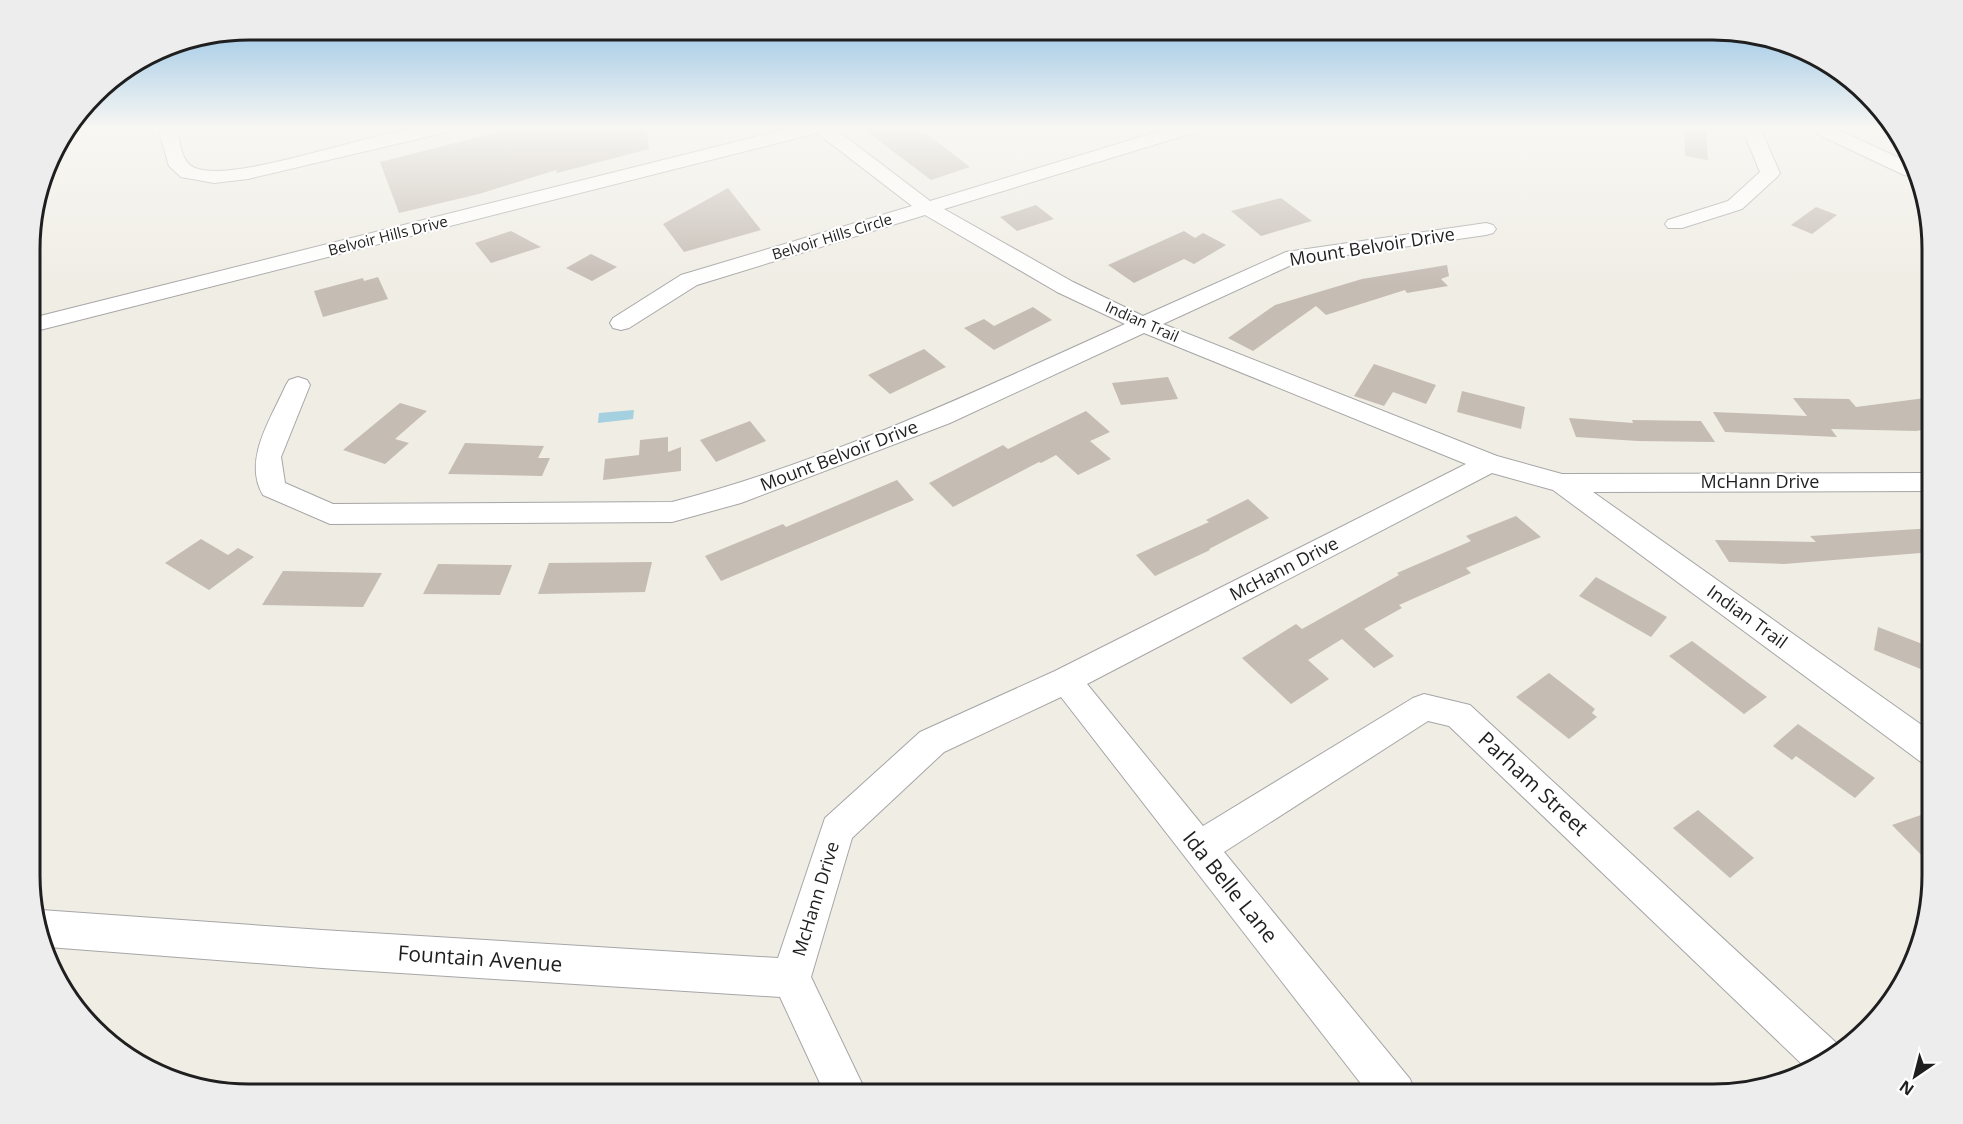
<svg xmlns="http://www.w3.org/2000/svg" width="1963" height="1124" viewBox="0 0 1963 1124" font-family="'Open Sans',sans-serif">
  <style>
    .water { fill: #a4d0df }
    .building { fill: #c5bcb4 }
    .lines { fill: none; stroke-linecap: round; stroke-linejoin: round }
    .minor-casing { stroke: #a6a6a6; stroke-width: 2 }
    .minor { fill: #fff; fill-rule: evenodd }
    .labels { text-anchor: middle; stroke-width: 4.5; stroke-linejoin: round; paint-order: stroke }
    .far-street-label { font-size: 15px; fill: #1f1f1f; stroke: #fff }
    .street-label { font-size: 18px; fill: #1f1f1f; stroke: #fff }
    .near-street-label { font-size: 21px; fill: #1f1f1f; stroke: #fff }
    .rim { fill: none; stroke: #1f1f1f; stroke-width: 3 }
  </style>
  <rect width="100%" height="100%" fill="#f0ede5"/>
  <polygon class="water" points="634,410 633,419 598,423 599,413"/>
  <g class="building">
    <polygon points="515,128 646,128 649,149 557,173 556,170 479,194 399,213 380,162"/>
    <polygon points="862,128 919,128 970,167 931,180"/>
    <polygon points="1684,128 1706,128 1708,160 1685,156"/>
    <polygon points="728,188 761,230 684,252 663,224"/>
    <polygon points="1281,198 1312,221 1261,236 1231,211"/>
    <polygon points="1036,205 1054,219 1017,231 1000,217"/>
    <polygon points="1816,207 1837,215 1812,234 1791,225"/>
    <polygon points="511,231 541,247 491,263 475,243"/>
    <polygon points="1184,231 1195,238 1203,233 1226,245 1194,264 1184,259 1134,283 1108,265"/>
    <polygon points="591,254 617,267 592,281 566,268"/>
    <polygon points="1447,265 1449,276 1441,279 1448,286 1407,293 1405,290 1326,315 1316,306 1253,351 1228,338 1275,305 1362,279"/>
    <polygon points="378,277 388,299 323,317 314,291 363,278 364,281"/>
    <polygon points="1033,307 1052,320 994,350 964,328 984,319 994,326"/>
    <polygon points="924,349 946,367 890,394 868,375"/>
    <polygon points="1374,364 1436,385 1426,404 1393,392 1384,406 1354,396"/>
    <polygon points="1168,377 1178,399 1121,405 1112,383"/>
    <polygon points="1462,391 1525,407 1521,429 1457,412"/>
    <polygon points="1933,397 1933,428 1916,431 1831,429 1837,437 1725,432 1713,412 1807,416 1793,398 1849,399 1856,407"/>
    <polygon points="400,403 427,411 395,439 409,443 385,464 343,450"/>
    <polygon points="1086,411 1110,432 1090,441 1111,459 1078,475 1056,455 1041,463 1039,462 953,507 929,483 1003,445 1008,449"/>
    <polygon points="1569,418 1633,423 1632,420 1701,421 1715,442 1638,441 1576,437"/>
    <polygon points="750,421 766,441 716,462 700,440"/>
    <polygon points="668,437 668,452 681,447 681,471 603,480 605,459 639,455 640,440"/>
    <polygon points="465,443 544,446 538,458 550,458 542,476 448,474"/>
    <polygon points="897,480 914,500 721,581 705,556 783,524 786,527"/>
    <polygon points="1248,499 1269,518 1209,549 1210,550 1155,576 1136,555 1209,522 1206,520"/>
    <polygon points="1516,516 1541,537 1466,568 1471,573 1399,605 1402,608 1364,629 1394,656 1374,668 1342,639 1308,660 1329,679 1291,704 1242,658 1296,624 1302,629 1399,575 1397,573 1471,541 1466,536"/>
    <polygon points="1933,528 1933,552 1784,564 1729,562 1715,540 1816,542 1810,536"/>
    <polygon points="201,539 228,555 238,548 254,557 209,590 165,563"/>
    <polygon points="652,562 645,592 538,594 549,563"/>
    <polygon points="438,564 512,565 500,595 423,594"/>
    <polygon points="283,571 382,573 363,607 262,605"/>
    <polygon points="1596,577 1667,617 1651,637 1579,596"/>
    <polygon points="1878,627 1933,648 1933,674 1874,650"/>
    <polygon points="1692,641 1767,697 1744,714 1669,656"/>
    <polygon points="1549,673 1595,709 1592,713 1597,717 1569,739 1516,697"/>
    <polygon points="1798,724 1875,778 1855,798 1796,756 1792,760 1773,746"/>
    <polygon points="1698,810 1754,858 1730,878 1673,828"/>
    <polygon points="1921,815 1933,827 1933,867 1892,825"/>
  </g>
  <g class="lines">
    <defs>
      <g id="minor">
        <path d="M158 128H176C180 141 181 163 195 168 233 184 371 132 420 128 430 127 441 128 452 128L449 132 443 133 248 179 214 183 181 177 169 166Z"/>
        <path d="M791 128H834L930 201 1170 128H1199L1196 132 944 209 1073 282 1143 316 1286 252 1486 223 1493 225 1496 229 1493 233 1486 235 1298 262 1163 324 1497 456 1562 474 1933 473V491L1593 492 1933 733V766L1921 762 1553 490 1492 473 1087 684 1203 826 1413 698 1424 694 1470 705 1843 1049 1835 1057 1805 1067 1449 726 1428 721 1224 852 1410 1079 1416 1094H1369L1061 697 944 752 852 838 811 977 867 1094H825L780 997 322 968 48 947 35 912 41 910 322 930 778 958 825 818 920 732 1055 671 1466 464 1144 333 950 423 741 503 672 522 330 524 263 495C242 460 272 417 286 385L289 380 298 377 307 380 310 385 281 457 285 483 333 504 672 502C829 461 977 391 1125 324L1057 292 925 215 697 285 629 328 621 330 613 328 610 323 613 318 681 275 912 206 817 133 32 332V318Z"/>
        <polygon points="1742,128 1760,128 1780,173 1777,177 1742,209 1682,228 1668,228 1665,224 1668,220 1728,201 1760,172"/>
        <polygon points="1810,128 1834,128 1908,162 1913,176 1904,175 1813,132"/>
      </g>
    </defs>
    <use href="#minor" class="minor-casing"/>
    <use href="#minor" class="minor"/>
  </g>
  <linearGradient id="sky" x2="0" y2="1"><stop stop-color="#8dbfe4"/><stop offset="0.45" stop-color="#f8f7f3"/><stop offset="1" stop-color="#f8f7f3" stop-opacity="0"/></linearGradient>
  <rect width="1963" height="285" fill="url(#sky)"/>
  <g class="labels">
    <g class="far-street-label">
      <text transform="translate(388 236) rotate(-14)" y="5">Belvoir Hills Drive</text>
      <text transform="translate(832 237) rotate(-17)" y="5">Belvoir Hills Circle</text>
      <text transform="translate(1142 322) rotate(24)" y="5">Indian Trail</text>
    </g>
    <g class="street-label">
      <text transform="translate(1372 247) rotate(-9)" y="6">Mount Belvoir Drive</text>
      <text transform="translate(839 456) rotate(-21)" y="6">Mount Belvoir Drive</text>
      <text x="1760" y="488">McHann Drive</text>
      <text transform="translate(1284 569) rotate(-27)" y="6">McHann Drive</text>
      <text transform="translate(1747 617) rotate(36)" y="6">Indian Trail</text>
      <text transform="translate(816 899) rotate(-73)" y="6">McHann Drive</text>
    </g>
    <g class="near-street-label">
      <text transform="translate(1533 784) rotate(43)" y="7">Parham Street</text>
      <text transform="translate(1230 887) rotate(51)" y="7">Ida Belle Lane</text>
      <text transform="translate(480 959) rotate(4)" y="7">Fountain Avenue</text>
    </g>
  </g>
  <path d="M0 0H1963V1124H0ZM249 40H1713A209 209 0 0 1 1922 249V875A209 209 0 0 1 1713 1084H249A209 209 0 0 1 40 875V249A209 209 0 0 1 249 40Z" fill="#ededed" fill-rule="evenodd"/>
  <path class="rim" d="M249 40H1713A209 209 0 0 1 1922 249V875A209 209 0 0 1 1713 1084H249A209 209 0 0 1 40 875V249A209 209 0 0 1 249 40Z"/>
  <g transform="translate(1915 1076) rotate(215)" stroke="#ffffff" stroke-width="4.5" paint-order="stroke">
  <path d="M0-4.5L10 22L0 15L-10 22Z" fill="#1f1f1f"/>
  <text y="-9" font-size="16" font-weight="bold" text-anchor="middle" fill="#1f1f1f">N</text>
  </g>
</svg>
